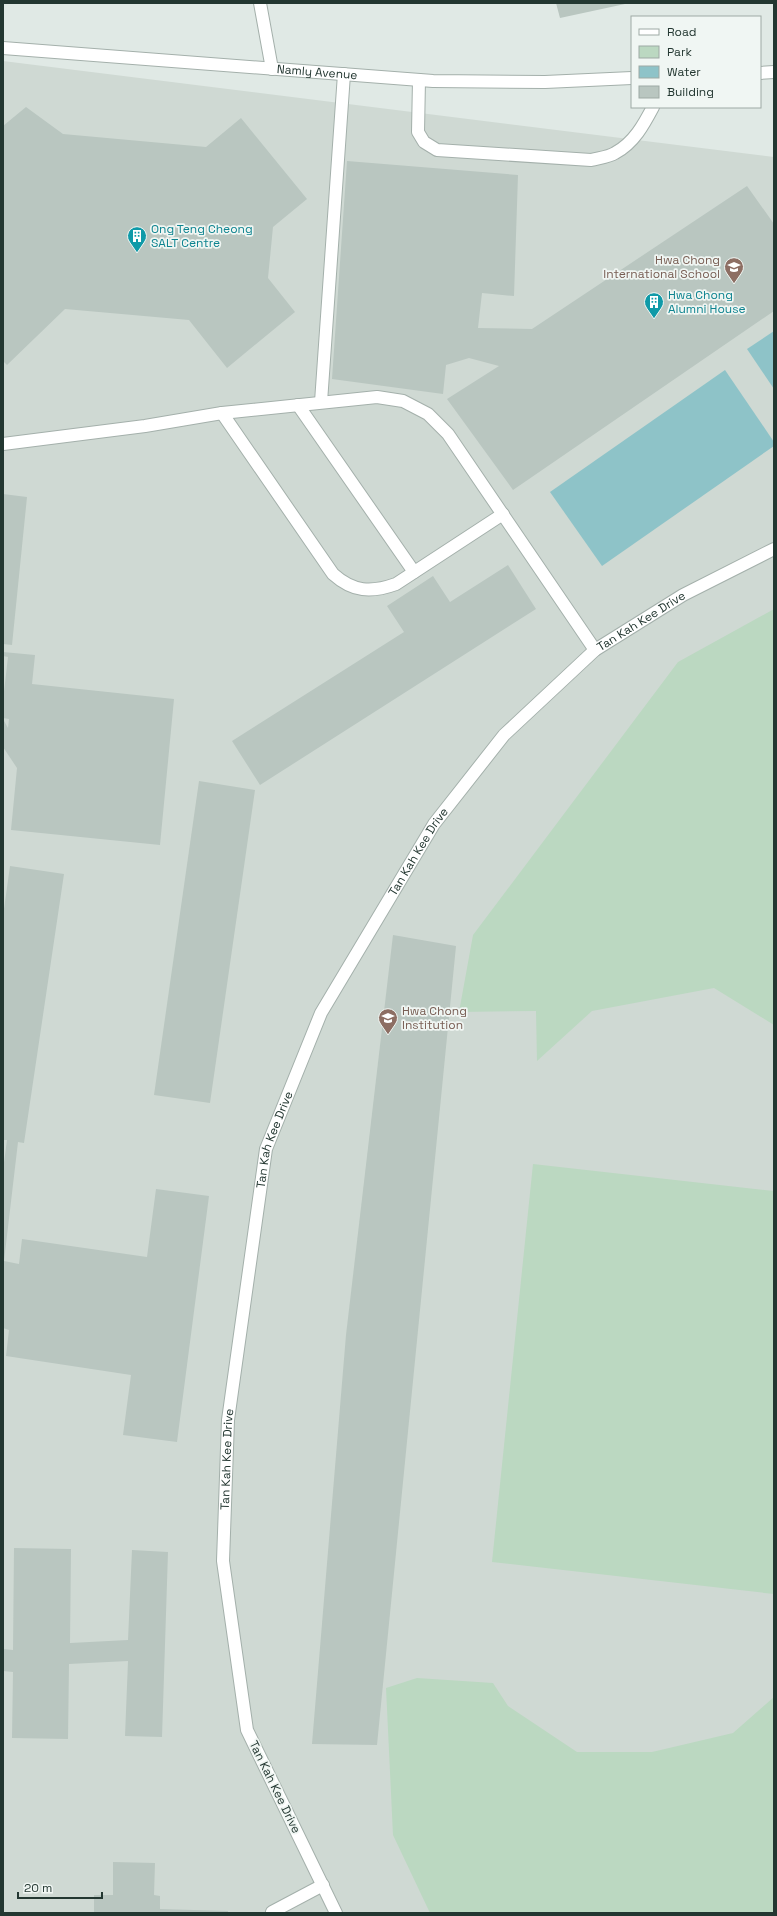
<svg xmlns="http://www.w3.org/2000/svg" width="777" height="1916" viewBox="0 0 777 1916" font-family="'Space Grotesk',sans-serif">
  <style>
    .built { fill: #cfd9d3 }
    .green { fill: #bbd8c1 }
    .water { fill: #8ec3c8 }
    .building { fill: #b9c6c0 }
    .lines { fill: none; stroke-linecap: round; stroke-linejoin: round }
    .minor-casing { stroke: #a4b0ab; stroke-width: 14 }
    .minor { stroke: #fff; stroke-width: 12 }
    .labels { text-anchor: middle; stroke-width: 3.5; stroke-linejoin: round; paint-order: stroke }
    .street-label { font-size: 12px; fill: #233731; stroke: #f0f6f3 }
    .culture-label { font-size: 12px; fill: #0d838f; stroke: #f0f6f3; text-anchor: start }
    .education-label { font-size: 12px; fill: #785e54; stroke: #f0f6f3; text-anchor: end }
  </style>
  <rect width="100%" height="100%" fill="#e0e9e5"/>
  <polygon class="built" points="3,61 774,157 774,1913 3,1913"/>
  <g class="green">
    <polygon points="774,609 774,1025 714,988 592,1011 537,1061 536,1011 459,1012 473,935 678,662"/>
    <polygon points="533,1164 774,1191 774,1594 492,1562"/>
    <polygon points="417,1678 493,1683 508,1706 577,1752 652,1752 733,1733 774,1697 774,1913 430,1913 393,1835 386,1688"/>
  </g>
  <g class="water">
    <polygon points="774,331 774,389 747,349"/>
    <polygon points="725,370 774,442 774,446 602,566 550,492"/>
  </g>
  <g class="building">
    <polygon points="556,3 625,3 625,4 560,18"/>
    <polygon points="26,107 63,134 206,147 241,118 307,199 273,227 268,278 295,312 227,368 189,320 65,309 7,365 3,361 3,126"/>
    <polygon points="347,161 518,175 514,296 482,293 478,328 532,329 747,186 774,224 774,311 513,490 447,399 499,366 469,358 446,365 443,394 332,379"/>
    <polygon points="3,494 27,497 12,645 3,644"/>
    <polygon points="508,565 536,609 260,785 232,741 404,632 387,606 433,576 450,602"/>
    <polygon points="3,652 35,655 32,684 174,699 160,845 11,830 17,768 3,747 3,719 8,728 9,719 3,718 3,700 8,657 3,656"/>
    <polygon points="199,781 255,790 210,1103 154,1095"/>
    <polygon points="10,866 64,874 24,1143 18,1142 4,1261 19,1264 22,1239 147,1257 156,1189 209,1196 177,1442 123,1435 131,1375 6,1356 9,1330 3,1328 3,1170 7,1140 3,1140 3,916"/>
    <polygon points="393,935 456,946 377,1745 312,1744 346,1335"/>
    <polygon points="14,1548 71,1549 70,1643 128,1640 132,1550 168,1552 162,1737 125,1736 128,1661 69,1664 68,1739 12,1738 13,1672 3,1671 3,1649 13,1650"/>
    <polygon points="113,1862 155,1863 154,1895 160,1896 160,1909 228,1911 228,1913 94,1913 94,1895 113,1895"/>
  </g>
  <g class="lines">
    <defs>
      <g id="minor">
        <polyline points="260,3 272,69"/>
        <path id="s1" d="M3 48 433 81 545 82 632 78"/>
        <polyline points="760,73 774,72"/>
        <path d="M419 80 418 132 424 142 437 150 591 160C598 158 609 157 615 153 634 143 644 124 653 107"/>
        <polyline points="321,402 344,74"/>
        <polyline points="298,405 414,572"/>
        <path d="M222 413 333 574C353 592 371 593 396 584L503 514"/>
        <polyline points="3,444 145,426 222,413 377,397 403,401 428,414 448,434 595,650"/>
        <polyline points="272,1912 323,1885"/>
        <path id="s2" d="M336 1913 247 1730 223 1561 228 1420 266 1149 321 1013 434 824 504 735 595 650 683 595 774 549"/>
      </g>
    </defs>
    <use href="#minor" class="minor-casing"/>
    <use href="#minor" class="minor"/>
  </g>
  <defs>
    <symbol id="building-pin" viewBox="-11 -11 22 30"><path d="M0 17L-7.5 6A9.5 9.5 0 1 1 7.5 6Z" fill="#0f9aa8" stroke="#f0f6f3"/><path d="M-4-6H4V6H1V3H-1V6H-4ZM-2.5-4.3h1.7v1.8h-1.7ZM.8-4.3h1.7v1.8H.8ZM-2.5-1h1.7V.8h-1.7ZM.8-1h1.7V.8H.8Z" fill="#fff"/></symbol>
    <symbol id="university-pin" viewBox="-11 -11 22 30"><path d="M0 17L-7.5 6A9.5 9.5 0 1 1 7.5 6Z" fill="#8d6e63" stroke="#f0f6f3"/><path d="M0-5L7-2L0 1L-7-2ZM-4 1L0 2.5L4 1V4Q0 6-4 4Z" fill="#fff"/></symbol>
  </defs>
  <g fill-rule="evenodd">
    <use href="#building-pin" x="126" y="225" width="22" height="30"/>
    <use href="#university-pin" x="723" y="256" width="22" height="30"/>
    <use href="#building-pin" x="643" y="291" width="22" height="30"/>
    <use href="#university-pin" x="377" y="1007" width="22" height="30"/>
  </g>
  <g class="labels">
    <g class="street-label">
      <text dy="4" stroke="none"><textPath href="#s1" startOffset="315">Namly Avenue</textPath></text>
      <text dy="4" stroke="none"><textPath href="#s2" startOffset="1448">Tan Kah Kee Drive</textPath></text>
      <text dy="4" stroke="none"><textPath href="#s2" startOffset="1124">Tan Kah Kee Drive</textPath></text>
      <text dy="4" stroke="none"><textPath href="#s2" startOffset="800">Tan Kah Kee Drive</textPath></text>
      <text dy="4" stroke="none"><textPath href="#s2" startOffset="476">Tan Kah Kee Drive</textPath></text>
      <text transform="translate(275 1787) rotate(64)" y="4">Tan Kah Kee Drive</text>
    </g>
    <g class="culture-label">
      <text x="151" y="233">Ong Teng Cheong<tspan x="151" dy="14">SALT Centre</tspan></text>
      <text x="668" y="299">Hwa Chong<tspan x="668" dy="14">Alumni House</tspan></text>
    </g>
    <g class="education-label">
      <text x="720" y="264">Hwa Chong<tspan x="720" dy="14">International School</tspan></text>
      <text x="402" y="1015" text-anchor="start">Hwa Chong<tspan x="402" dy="14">Institution</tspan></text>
    </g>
  </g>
  <rect width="777" height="1916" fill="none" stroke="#233731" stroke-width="8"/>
  <rect x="631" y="16" width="130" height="92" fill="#f0f6f3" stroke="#9eaaa5"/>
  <rect x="639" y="29" width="20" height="6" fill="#ffffff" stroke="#9eaaa5"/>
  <text x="667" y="36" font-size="12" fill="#233731">Road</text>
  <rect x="639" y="46" width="20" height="12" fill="#bbd8c1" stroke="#9eaaa5"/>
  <text x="667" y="56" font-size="12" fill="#233731">Park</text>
  <rect x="639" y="66" width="20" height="12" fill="#8ec3c8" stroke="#9eaaa5"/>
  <text x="667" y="76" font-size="12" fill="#233731">Water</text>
  <rect x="639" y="86" width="20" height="12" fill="#b9c6c0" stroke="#9eaaa5"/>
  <text x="667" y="96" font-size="12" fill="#233731">Building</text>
  <path d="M18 1892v6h84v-6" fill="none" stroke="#233731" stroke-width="2"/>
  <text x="24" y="1892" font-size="12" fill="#233731" stroke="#f0f6f3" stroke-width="3" paint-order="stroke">20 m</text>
</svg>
